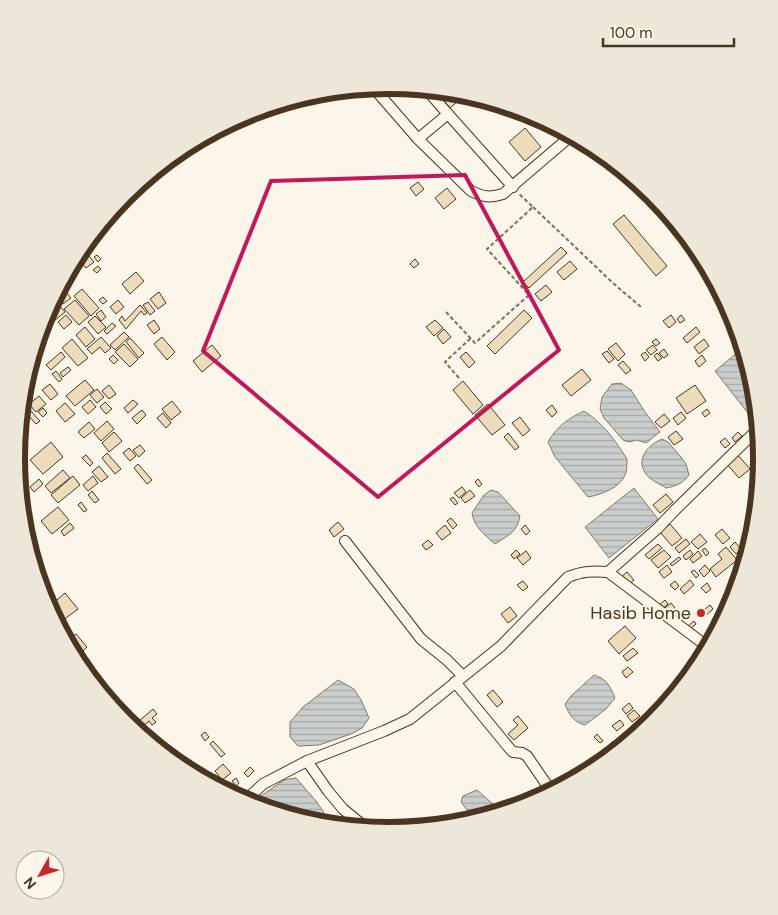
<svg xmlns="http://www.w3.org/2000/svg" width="778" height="915" viewBox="0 0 778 915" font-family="'DM Sans',sans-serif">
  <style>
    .water { fill: url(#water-rules); stroke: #887966 }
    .building { fill: #ecdcbc; stroke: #4a3520 }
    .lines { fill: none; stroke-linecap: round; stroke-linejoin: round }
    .minor-casing { stroke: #4a3520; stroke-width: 12 }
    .path { stroke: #7f6f5c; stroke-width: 2; stroke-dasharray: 4 2.5; stroke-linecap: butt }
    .minor { stroke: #fbf6e9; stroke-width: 10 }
    .marked { fill: none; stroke: #c2185b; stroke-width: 4; stroke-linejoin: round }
    .poi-dot { fill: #c62828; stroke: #fbf6e9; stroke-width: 2 }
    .labels { text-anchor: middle; stroke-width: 4; stroke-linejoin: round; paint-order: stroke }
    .poi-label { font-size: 18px; fill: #4a3520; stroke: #fbf6e9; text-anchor: end }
    .rim { fill: none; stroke: #4a3520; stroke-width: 6 }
  </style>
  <defs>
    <pattern id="water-rules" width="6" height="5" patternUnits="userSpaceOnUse" patternTransform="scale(1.25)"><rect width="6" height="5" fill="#c9cecd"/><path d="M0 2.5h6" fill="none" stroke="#a5a8a6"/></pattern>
  </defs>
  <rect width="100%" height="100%" fill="#fbf6e9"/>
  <g class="water">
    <polygon points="743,348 755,385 757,412 751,417 715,371"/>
    <polygon points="621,383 631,390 645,412 660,432 646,443 637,440 629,442 623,440 604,418 600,409 602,397 612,384"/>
    <path d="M584 411C603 423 615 440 627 459 627 464 627 471 625 475 620 488 600 495 588 497L555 457 548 442C557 426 569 418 584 411Z"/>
    <path d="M662 439 668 442 681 457 686 464 689 475C683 483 677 486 666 488 660 484 650 480 646 474 635 459 648 445 662 439Z"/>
    <polygon points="634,488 658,519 609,558 585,527"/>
    <path d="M491 490 498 492 520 516C517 533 508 535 495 544 485 535 474 527 472 513L484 495Z"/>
    <path d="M594 675C607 679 610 686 615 698L606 709 585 725C574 722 569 715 565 704L571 696Z"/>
    <polygon points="338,680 354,689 361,700 369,718 362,728 351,734 319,745 298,746 290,737 290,722 303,707"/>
    <polygon points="296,778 316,801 331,823 330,824 316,823 251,803 284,780"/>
    <polygon points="477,790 501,811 474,819 461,802 463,796"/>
  </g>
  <g class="building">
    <polygon points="434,89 448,91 457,102 450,108"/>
    <polygon points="525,128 541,147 525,161 509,142"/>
    <polygon points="611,160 621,168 617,170 610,161"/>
    <polygon points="418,182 424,189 416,196 410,188"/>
    <polygon points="447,188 456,199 444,209 435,198"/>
    <polygon points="660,203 668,212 662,218 654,208"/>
    <polygon points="624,215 667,266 656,276 613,224"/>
    <polygon points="675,222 698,249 691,256 668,228"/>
    <polygon points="561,247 567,253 529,288 523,282"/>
    <polygon points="84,250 94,262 86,268 76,257"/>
    <polygon points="97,255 101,259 98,262 94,257"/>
    <polygon points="415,259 419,264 414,268 410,264"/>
    <polygon points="703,259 713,276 711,278 698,263"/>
    <polygon points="570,261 577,269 564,280 557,272"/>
    <polygon points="98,266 101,269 97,273 93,270"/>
    <polygon points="136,272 144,281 130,294 122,284"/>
    <polygon points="65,282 68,285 64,289 61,285"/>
    <polygon points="546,285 552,292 541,301 535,294"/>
    <polygon points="82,289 99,308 91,316 74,296"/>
    <polygon points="66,292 71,298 63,304 58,298"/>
    <polygon points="159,292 166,303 158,309 150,299"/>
    <polygon points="103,297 107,301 103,304 99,300"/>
    <polygon points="53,298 65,312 54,321 46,312"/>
    <polygon points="75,300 89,316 79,325 64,309"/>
    <polygon points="118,300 124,307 116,314 110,307"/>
    <polygon points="148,302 155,311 150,315 143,305"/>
    <polygon points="140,305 147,313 144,315 141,311 126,329 119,320 122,316 125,321"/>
    <polygon points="101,310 106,317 101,321 96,314"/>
    <polygon points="524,310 532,318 495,354 487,346"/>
    <polygon points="66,315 72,322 64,329 58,322"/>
    <polygon points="671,315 676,322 669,328 663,321"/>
    <polygon points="681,315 685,320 680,323 677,319"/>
    <polygon points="95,316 106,327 98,334 88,322"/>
    <polygon points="154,320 160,329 154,334 147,325"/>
    <polygon points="435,320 443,328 434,336 426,327"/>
    <polygon points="112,323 116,326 107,334 104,331"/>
    <polygon points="85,327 95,339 86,347 76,335"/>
    <polygon points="696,327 700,332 687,343 683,338"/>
    <polygon points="444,329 451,337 443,344 437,336"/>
    <polygon points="124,332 129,337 115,350 110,345"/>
    <polygon points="101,337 111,348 105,353 100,347 92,354 87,349"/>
    <polygon points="162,337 175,352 167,360 154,344"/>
    <polygon points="130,338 144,353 139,358 126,342"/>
    <polygon points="72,339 88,358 78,366 62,348"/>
    <polygon points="656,339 660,343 656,346 652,342"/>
    <polygon points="704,339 709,346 699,354 694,347"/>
    <polygon points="616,343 625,354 618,361 608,349"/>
    <polygon points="124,344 138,359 130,367 115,352"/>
    <polygon points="212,345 221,356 202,372 193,361"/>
    <polygon points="653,345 657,350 651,355 646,350"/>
    <polygon points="664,349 668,355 664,358 659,353"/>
    <polygon points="607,351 614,359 609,363 602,354"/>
    <polygon points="61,352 65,357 51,370 46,365"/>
    <polygon points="466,352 475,362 469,368 460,357"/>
    <polygon points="645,352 649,357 645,361 641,355"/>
    <polygon points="657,353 662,358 658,361 654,356"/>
    <polygon points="113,355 118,360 114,364 109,359"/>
    <polygon points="702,355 706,361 699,367 695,361"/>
    <polygon points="33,359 38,364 27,374 31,361"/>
    <polygon points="623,361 631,370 626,374 618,365"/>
    <polygon points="68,367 71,370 63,377 60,373"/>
    <polygon points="582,369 591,380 571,396 562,385"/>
    <polygon points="56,371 62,379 59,382 52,374"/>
    <polygon points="85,380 94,390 75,406 66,396"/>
    <polygon points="463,381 483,405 473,414 453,390"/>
    <polygon points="50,384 58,394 51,400 42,390"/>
    <polygon points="109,385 116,394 109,399 102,391"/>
    <polygon points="695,385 706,401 687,414 676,398"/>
    <polygon points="97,389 104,397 97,403 90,395"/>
    <polygon points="39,396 46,404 36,412 29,404"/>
    <polygon points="90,400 96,407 88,414 82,407"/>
    <polygon points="133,400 138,404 128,413 124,408"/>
    <polygon points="172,401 181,412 171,420 162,409"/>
    <polygon points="105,402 112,409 106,414 100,407"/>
    <polygon points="65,403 75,414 65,422 56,411"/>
    <polygon points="488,404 505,425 492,435 475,415"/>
    <polygon points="552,405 557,412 552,417 546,410"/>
    <polygon points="43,408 47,413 43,417 38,412"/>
    <polygon points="29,409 40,421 36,424 25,412"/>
    <polygon points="707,409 710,413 705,417 702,413"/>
    <polygon points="142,410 146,415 137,424 132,418"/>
    <polygon points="681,412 686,418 678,425 673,418"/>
    <polygon points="21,413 26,419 19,425"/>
    <polygon points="163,413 171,423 166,428 157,418"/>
    <polygon points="664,414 670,421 661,428 655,422"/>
    <polygon points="520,417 530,430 523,436 512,423"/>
    <polygon points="107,421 114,429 101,441 94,433"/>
    <polygon points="89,422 95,429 84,438 78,432"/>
    <polygon points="676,431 683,439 674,445 668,437"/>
    <polygon points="114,432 122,441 109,452 102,443"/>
    <polygon points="738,432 742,436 735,442 732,438"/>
    <polygon points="508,433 519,447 515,450 504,437"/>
    <polygon points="725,438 730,444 725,448 720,442"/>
    <polygon points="51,442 63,457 43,474 30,460"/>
    <polygon points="140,445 145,451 139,457 133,450"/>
    <polygon points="129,448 136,456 130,461 123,453"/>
    <polygon points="107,453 121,469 115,474 102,458"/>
    <polygon points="737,454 750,469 739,478 726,463"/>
    <polygon points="86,455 93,463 90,466 82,458"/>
    <polygon points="138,464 152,480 147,484 134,468"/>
    <polygon points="99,466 108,477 101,482 92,472"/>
    <polygon points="63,470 70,478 51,493 45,486"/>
    <polygon points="73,476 80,485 58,503 51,495"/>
    <polygon points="93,476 98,483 88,491 83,485"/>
    <polygon points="39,479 43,484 34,492 30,487"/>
    <polygon points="478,479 482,484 479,487 475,482"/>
    <polygon points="462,487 466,492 459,498 454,493"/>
    <polygon points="470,490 475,496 465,503 461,498"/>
    <polygon points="92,491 99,500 95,503 88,495"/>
    <polygon points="666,494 673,502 660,513 653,505"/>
    <polygon points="453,497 458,503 455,505 450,499"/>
    <polygon points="81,502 87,510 84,512 78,505"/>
    <polygon points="757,504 756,516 752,520 746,513"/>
    <polygon points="58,507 69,520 52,534 41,521"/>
    <polygon points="451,518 457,525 453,529 447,521"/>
    <polygon points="338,522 344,529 334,537 329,530"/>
    <polygon points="70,523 74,528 64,536 61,531"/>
    <polygon points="670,524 682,538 672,546 660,532"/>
    <polygon points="445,525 451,533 442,540 436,533"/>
    <polygon points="525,525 530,531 526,535 521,529"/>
    <polygon points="722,529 730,538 723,544 715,535"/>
    <polygon points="700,534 707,542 698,549 691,542"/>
    <polygon points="686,539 690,544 679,553 675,548"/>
    <polygon points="428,540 433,545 426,550 422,545"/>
    <polygon points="735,542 741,549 736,554 730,547"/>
    <polygon points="658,544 662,548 649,559 645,555"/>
    <polygon points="726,547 737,560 716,577 710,569 722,559 718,554"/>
    <polygon points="705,548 709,553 706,556 702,550"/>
    <polygon points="516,550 520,554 514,559 511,555"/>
    <polygon points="664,550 671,557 658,568 651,560"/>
    <polygon points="690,550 693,554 686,560 683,556"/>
    <polygon points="526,551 531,558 523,565 517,558"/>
    <polygon points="698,551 702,556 693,563 690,559"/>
    <polygon points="679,557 681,559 672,566 670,564"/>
    <polygon points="667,565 672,572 664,578 659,572"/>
    <polygon points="705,565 710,571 704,577 699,571"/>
    <polygon points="694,570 699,575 696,578 691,572"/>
    <polygon points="627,572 634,580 628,585 621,577"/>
    <polygon points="690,580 694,585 684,594 680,589"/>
    <polygon points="523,581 528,587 523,591 517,585"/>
    <polygon points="675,581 679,586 675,590 670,585"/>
    <polygon points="707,583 711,589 706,593 701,588"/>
    <polygon points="65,593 78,609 62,621 50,606"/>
    <polygon points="665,600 668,604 661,610 658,606"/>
    <polygon points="671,603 675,608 669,613 665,608"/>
    <polygon points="710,605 713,609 704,617 700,613"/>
    <polygon points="510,607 517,616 508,623 501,614"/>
    <polygon points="694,621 696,624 690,629 688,626"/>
    <polygon points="625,626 636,638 619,654 608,641"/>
    <polygon points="76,634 87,647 81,653 69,639"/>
    <polygon points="633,648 638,653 627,661 623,656"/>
    <polygon points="628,667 633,672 626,678 622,672"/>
    <polygon points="493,690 503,702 497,707 487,695"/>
    <polygon points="629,703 633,708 626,714 622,709"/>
    <polygon points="153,709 157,714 152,718 156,722 152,725 149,721 143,726 139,721"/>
    <polygon points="634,710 640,716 632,722 627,716"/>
    <polygon points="518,716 528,728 514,740 508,734 518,725 513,720"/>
    <polygon points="620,720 624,725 617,731 612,726"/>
    <polygon points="632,726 636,730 629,736 625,732"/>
    <polygon points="205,732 209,737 205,741 201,735"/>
    <polygon points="597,734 603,741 600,743 594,737"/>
    <polygon points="213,741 225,754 221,757 210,744"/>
    <polygon points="613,741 620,748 610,756 604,750"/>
    <polygon points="223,764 231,773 222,780 215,771"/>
    <polygon points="250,767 254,771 248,777 244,773"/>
    <polygon points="236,778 239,783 236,786 232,781"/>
  </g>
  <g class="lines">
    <defs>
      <g id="minor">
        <path d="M372 86 418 139 471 191C483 197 490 198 503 194L572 135"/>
        <polyline points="448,114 513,187"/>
        <polyline points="418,139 448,114 425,88"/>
        <polyline points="345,541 421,639 447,660 463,676"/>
        <polyline points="608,572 658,528 675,510 759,428"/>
        <polyline points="455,682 510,749 513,752 522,753 527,756 549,788 553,791"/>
        <polyline points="119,713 157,747"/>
        <polyline points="307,761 328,791 343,809 366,828"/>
        <path d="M245 801 263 784 307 761 384 731 410 719 501 646 568 577C583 571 592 571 608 572L708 647"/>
      </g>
    </defs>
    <use href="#minor" class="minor-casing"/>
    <g class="path">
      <polyline points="533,207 614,284 641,307"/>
      <polyline points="446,312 475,343 529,295 487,249 533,207 518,193"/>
      <polyline points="459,378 445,362 471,338"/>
    </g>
    <use href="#minor" class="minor"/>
  </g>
  <path class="marked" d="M465 175 559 350 378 497 203 351 271 181Z"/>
  <circle class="poi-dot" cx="701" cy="613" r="5"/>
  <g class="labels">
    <g class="poi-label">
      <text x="691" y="619">Hasib Home</text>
    </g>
  </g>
  <path d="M0 0H778V915H0ZM25 458a364 364 0 1 1 728 0a364 364 0 1 1-728 0Z" fill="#ede7d9" fill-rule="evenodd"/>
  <path class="rim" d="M25 458a364 364 0 1 1 728 0a364 364 0 1 1-728 0Z"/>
  <g transform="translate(40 875) rotate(231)"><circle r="24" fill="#fbf6e9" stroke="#b4a999"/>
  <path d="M0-4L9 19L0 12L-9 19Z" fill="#c62828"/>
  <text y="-8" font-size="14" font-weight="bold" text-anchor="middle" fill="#4a3520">N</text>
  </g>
  <path d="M603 38v8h131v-8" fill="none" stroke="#4a3520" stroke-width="2.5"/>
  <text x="610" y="38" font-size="15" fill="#4a3520" stroke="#fbf6e9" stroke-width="4" paint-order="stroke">100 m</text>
</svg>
